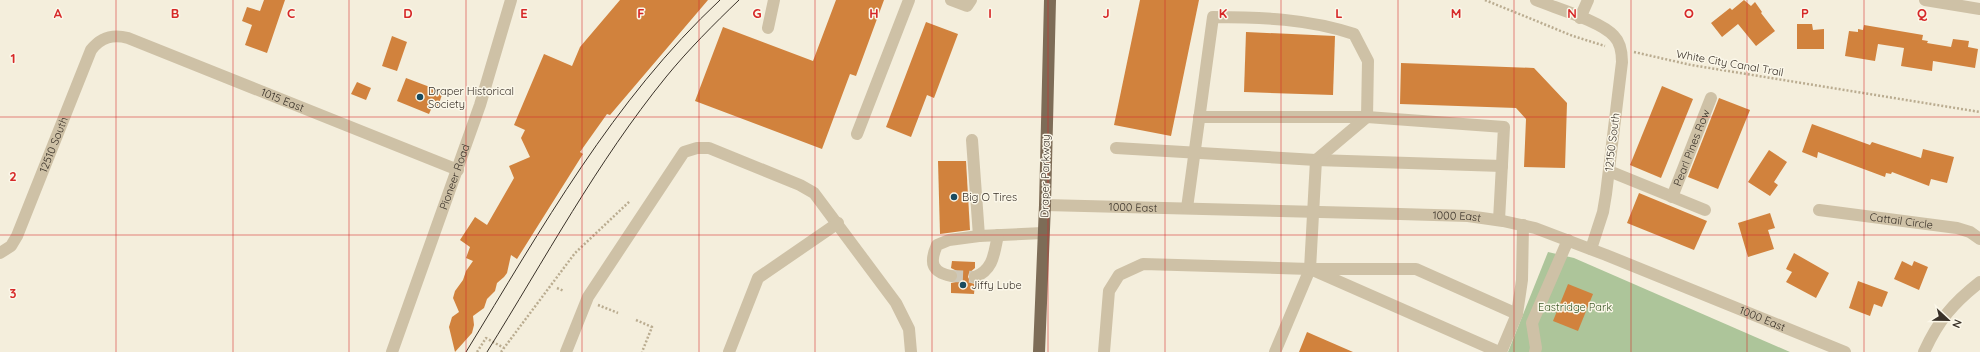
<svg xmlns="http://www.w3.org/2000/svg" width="1980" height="352" viewBox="0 0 1980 352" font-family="Quicksand,sans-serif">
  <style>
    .green { fill: #adc59a }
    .building { fill: #d1823d }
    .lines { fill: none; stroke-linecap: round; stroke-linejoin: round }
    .minor-tunnel { stroke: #cfc8b8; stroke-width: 12; stroke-dasharray: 12 6; stroke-linecap: butt }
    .path { stroke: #baac90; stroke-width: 2.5; stroke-dasharray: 2 2; stroke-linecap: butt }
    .minor { stroke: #cec1a6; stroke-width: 12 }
    .major { stroke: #7d6c57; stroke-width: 12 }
    .tram { stroke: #393128; stroke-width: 1 }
    .grid { fill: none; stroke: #d62828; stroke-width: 1; stroke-opacity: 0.55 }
    .poi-dot { fill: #194b5f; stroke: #fbf7e9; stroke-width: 1.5 }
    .labels { text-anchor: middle; stroke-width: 3; stroke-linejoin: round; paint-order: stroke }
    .street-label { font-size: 11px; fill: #393128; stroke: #fbf7e9 }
    .poi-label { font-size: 11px; fill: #393128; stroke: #fbf7e9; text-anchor: start }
    .park-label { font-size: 11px; fill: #3d5a29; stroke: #fbf7e9 }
    .grid-label { font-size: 13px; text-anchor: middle; font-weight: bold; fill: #d62828; stroke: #fbf7e9; stroke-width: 3; stroke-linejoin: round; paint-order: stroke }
  </style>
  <rect width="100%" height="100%" fill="#f4eedc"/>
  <polygon class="green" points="1548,252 1574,258 1790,352 1508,352"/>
  <g class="building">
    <polygon points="264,0 285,0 267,53 245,45 252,25 242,21 247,7 260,11"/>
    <polygon points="620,0 708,0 610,115 607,114 580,152 583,154 517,259 511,255 507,273 504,277 497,283 495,291 487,299 484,308 473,316 474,325 472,333 455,352 449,327 452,317 459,312 453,298 455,291 463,280 466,271 473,261 466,258 470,247 460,240 475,217 487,225 514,178 509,166 530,157 521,138 525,130 514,125 544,54 572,66 580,47"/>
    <polygon points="836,0 884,0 856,76 850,74 822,149 695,101 723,27 813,61"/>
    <polygon points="1140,0 1199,0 1171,136 1114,125"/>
    <polygon points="1744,0 1751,6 1755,2 1762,12 1761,13 1775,31 1756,46 1738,24 1722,37 1711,23 1730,8 1732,10"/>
    <polygon points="926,22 958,34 934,98 927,95 911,137 886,127"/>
    <polygon points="1797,24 1812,24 1813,30 1824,29 1824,49 1797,49"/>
    <polygon points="1864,25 1923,35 1922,40 1928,41 1927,43 1951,47 1953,39 1969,41 1968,47 1978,49 1975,68 1933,61 1932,71 1901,66 1904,48 1878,44 1875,61 1845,56 1849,31 1858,32 1858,29 1863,30"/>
    <polygon points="1246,32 1335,36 1333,95 1244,92"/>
    <polygon points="392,36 407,42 397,71 382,66"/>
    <polygon points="1401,63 1534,68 1567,103 1565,168 1524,167 1526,119 1516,108 1400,104"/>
    <polygon points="406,78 443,92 437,109 432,107 429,114 397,101"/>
    <polygon points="357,82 371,88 366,100 351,94"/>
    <polygon points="1662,86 1693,99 1661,178 1630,165"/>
    <polygon points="1719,98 1750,110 1718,189 1688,177"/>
    <polygon points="1812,124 1870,145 1872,142 1921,158 1923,149 1954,157 1947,183 1931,179 1929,186 1892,172 1891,174 1886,173 1885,177 1818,152 1817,158 1802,152"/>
    <polygon points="1769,150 1787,162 1774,182 1778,185 1770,196 1748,182"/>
    <polygon points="938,161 966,161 970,230 940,234"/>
    <polygon points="1639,193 1707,221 1694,250 1627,223"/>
    <polygon points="1770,213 1775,228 1768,230 1774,249 1748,257 1738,223"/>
    <polygon points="1794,253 1829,273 1816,298 1786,282 1792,272 1786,269"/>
    <polygon points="952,261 975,262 975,268 969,273 968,277 971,283 975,284 974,294 951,293 951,283 956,282 958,278 957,271 951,268"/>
    <polygon points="1902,261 1912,266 1914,261 1928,267 1919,290 1894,279"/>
    <polygon points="1858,281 1888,292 1882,307 1874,304 1870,316 1849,308"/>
    <polygon points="1568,284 1593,294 1578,331 1553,321"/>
    <polygon points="1307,332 1353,352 1299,352"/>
  </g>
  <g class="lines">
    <polyline class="minor-tunnel" points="951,276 975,277"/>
    <g class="path">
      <polyline points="1485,0 1573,36 1605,46"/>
      <polyline points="1634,52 1691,65 1980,112"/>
      <polyline points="557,288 564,291"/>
      <polyline points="598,305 618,313"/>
      <polyline points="636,320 652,327 642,352"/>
      <polyline points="477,352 486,338 504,348"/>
      <polyline points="501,352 575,253 630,201"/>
    </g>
    <g class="minor">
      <polyline points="951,0 967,6 971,0"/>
      <path d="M1536 0C1555 8 1601 21 1614 36 1621 43 1622 53 1622 62L1606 194 1603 212 1591 249"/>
      <polyline points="1925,0 1980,9"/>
      <polyline points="1580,18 1588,0"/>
      <polyline points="768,28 774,0"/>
      <polyline points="1199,117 1367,117 1504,127 1499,220"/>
      <polyline points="857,134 909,0"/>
      <polyline points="972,140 979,236 1043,233"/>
      <polyline points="1116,148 1316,160 1502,166"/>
      <polyline points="1609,171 1705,210"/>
      <path id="s1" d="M1672 197 1711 98"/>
      <path id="s2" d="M1045 205 1400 214 1468 216 1503 221 1535 228 1606 255 1845 352"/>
      <path d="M1187 208 1213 17C1261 17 1309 19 1354 34L1368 61 1367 117 1316 160 1310 269 1275 352"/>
      <path id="s3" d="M1819 210 1957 228 1970 232 1980 239"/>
      <path id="s4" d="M0 253 11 246 17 236 91 50C101 37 113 34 128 38L458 170"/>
      <polyline points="1315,271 1499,352"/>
      <path d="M951 276C932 272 929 263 937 245L949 240 979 236"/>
      <path d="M975 277C994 269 994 253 998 235"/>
      <path id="s5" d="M392 352 480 105 511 0"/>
      <polyline points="566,352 588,297 684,152 697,148 709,148 800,185 814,193 896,303 909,329 911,352"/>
      <polyline points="729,352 758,278 838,223"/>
      <polyline points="1104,352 1109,291 1119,275 1143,264 1310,269 1416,269 1517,314"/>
      <polyline points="1501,352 1517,314 1522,280 1523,225"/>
      <polyline points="1535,352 1536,348 1532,323 1568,240"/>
      <path d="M1924 352C1938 321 1953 303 1980 282"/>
    </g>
    <polyline class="major" points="1039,352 1045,205 1050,0"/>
    <g class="tram">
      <path d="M466 352C542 228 613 100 720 0"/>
      <path d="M487 352C545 259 597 162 666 77 688 50 714 24 739 0"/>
    </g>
  </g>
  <path class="grid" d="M116 0V352M233 0V352M349 0V352M466 0V352M582 0V352M699 0V352M815 0V352M932 0V352M1048 0V352M1165 0V352M1281 0V352M1398 0V352M1514 0V352M1631 0V352M1747 0V352M1864 0V352M0 117H1980M0 235H1980"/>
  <g class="poi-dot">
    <circle cx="420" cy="97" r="4"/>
    <circle cx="954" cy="197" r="4"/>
    <circle cx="963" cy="285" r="4"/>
  </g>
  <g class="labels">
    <g class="street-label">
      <text transform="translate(1730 63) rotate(10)" y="4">White City Canal Trail</text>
      <text dy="4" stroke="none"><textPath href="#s4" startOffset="433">1015 East</textPath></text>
      <text transform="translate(1612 142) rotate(-83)" y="4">12150 South</text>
      <text dy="4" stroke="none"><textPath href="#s4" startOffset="123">12510 South</textPath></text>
      <text dy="4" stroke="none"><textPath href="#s1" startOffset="53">Pearl Pines Row</textPath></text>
      <text transform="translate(1045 176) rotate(-89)" y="4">Draper Parkway</text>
      <text dy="4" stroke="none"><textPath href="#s5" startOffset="186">Pioneer Road</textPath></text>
      <text dy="4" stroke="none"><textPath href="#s2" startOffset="88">1000 East</textPath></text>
      <text dy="4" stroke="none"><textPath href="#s2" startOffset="412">1000 East</textPath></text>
      <text dy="4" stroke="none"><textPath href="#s3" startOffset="83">Cattail Circle</textPath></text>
      <text dy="4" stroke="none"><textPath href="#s2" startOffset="736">1000 East</textPath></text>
    </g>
    <g class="poi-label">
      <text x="428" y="95">Draper Historical<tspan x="428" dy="13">Society</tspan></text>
      <text x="962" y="201">Big O Tires</text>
      <text x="971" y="289">Jiffy Lube</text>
    </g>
    <g class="park-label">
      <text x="1575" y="311">Eastridge Park</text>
    </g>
  </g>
  <g class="grid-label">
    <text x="58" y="18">A</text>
    <text x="175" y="18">B</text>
    <text x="291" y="18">C</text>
    <text x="408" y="18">D</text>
    <text x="524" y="18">E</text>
    <text x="641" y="18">F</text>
    <text x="757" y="18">G</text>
    <text x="874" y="18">H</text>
    <text x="990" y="18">I</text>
    <text x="1106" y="18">J</text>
    <text x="1223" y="18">K</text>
    <text x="1339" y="18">L</text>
    <text x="1456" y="18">M</text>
    <text x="1572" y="18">N</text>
    <text x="1689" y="18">O</text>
    <text x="1805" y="18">P</text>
    <text x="1922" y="18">Q</text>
    <text x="13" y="63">1</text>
    <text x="13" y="181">2</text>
    <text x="13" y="298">3</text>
  </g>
  <g transform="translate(1948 320) rotate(112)" stroke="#fbf7e9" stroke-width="3" paint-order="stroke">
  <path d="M0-3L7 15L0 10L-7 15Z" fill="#393128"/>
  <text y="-6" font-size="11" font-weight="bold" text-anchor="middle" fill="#393128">N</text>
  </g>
</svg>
